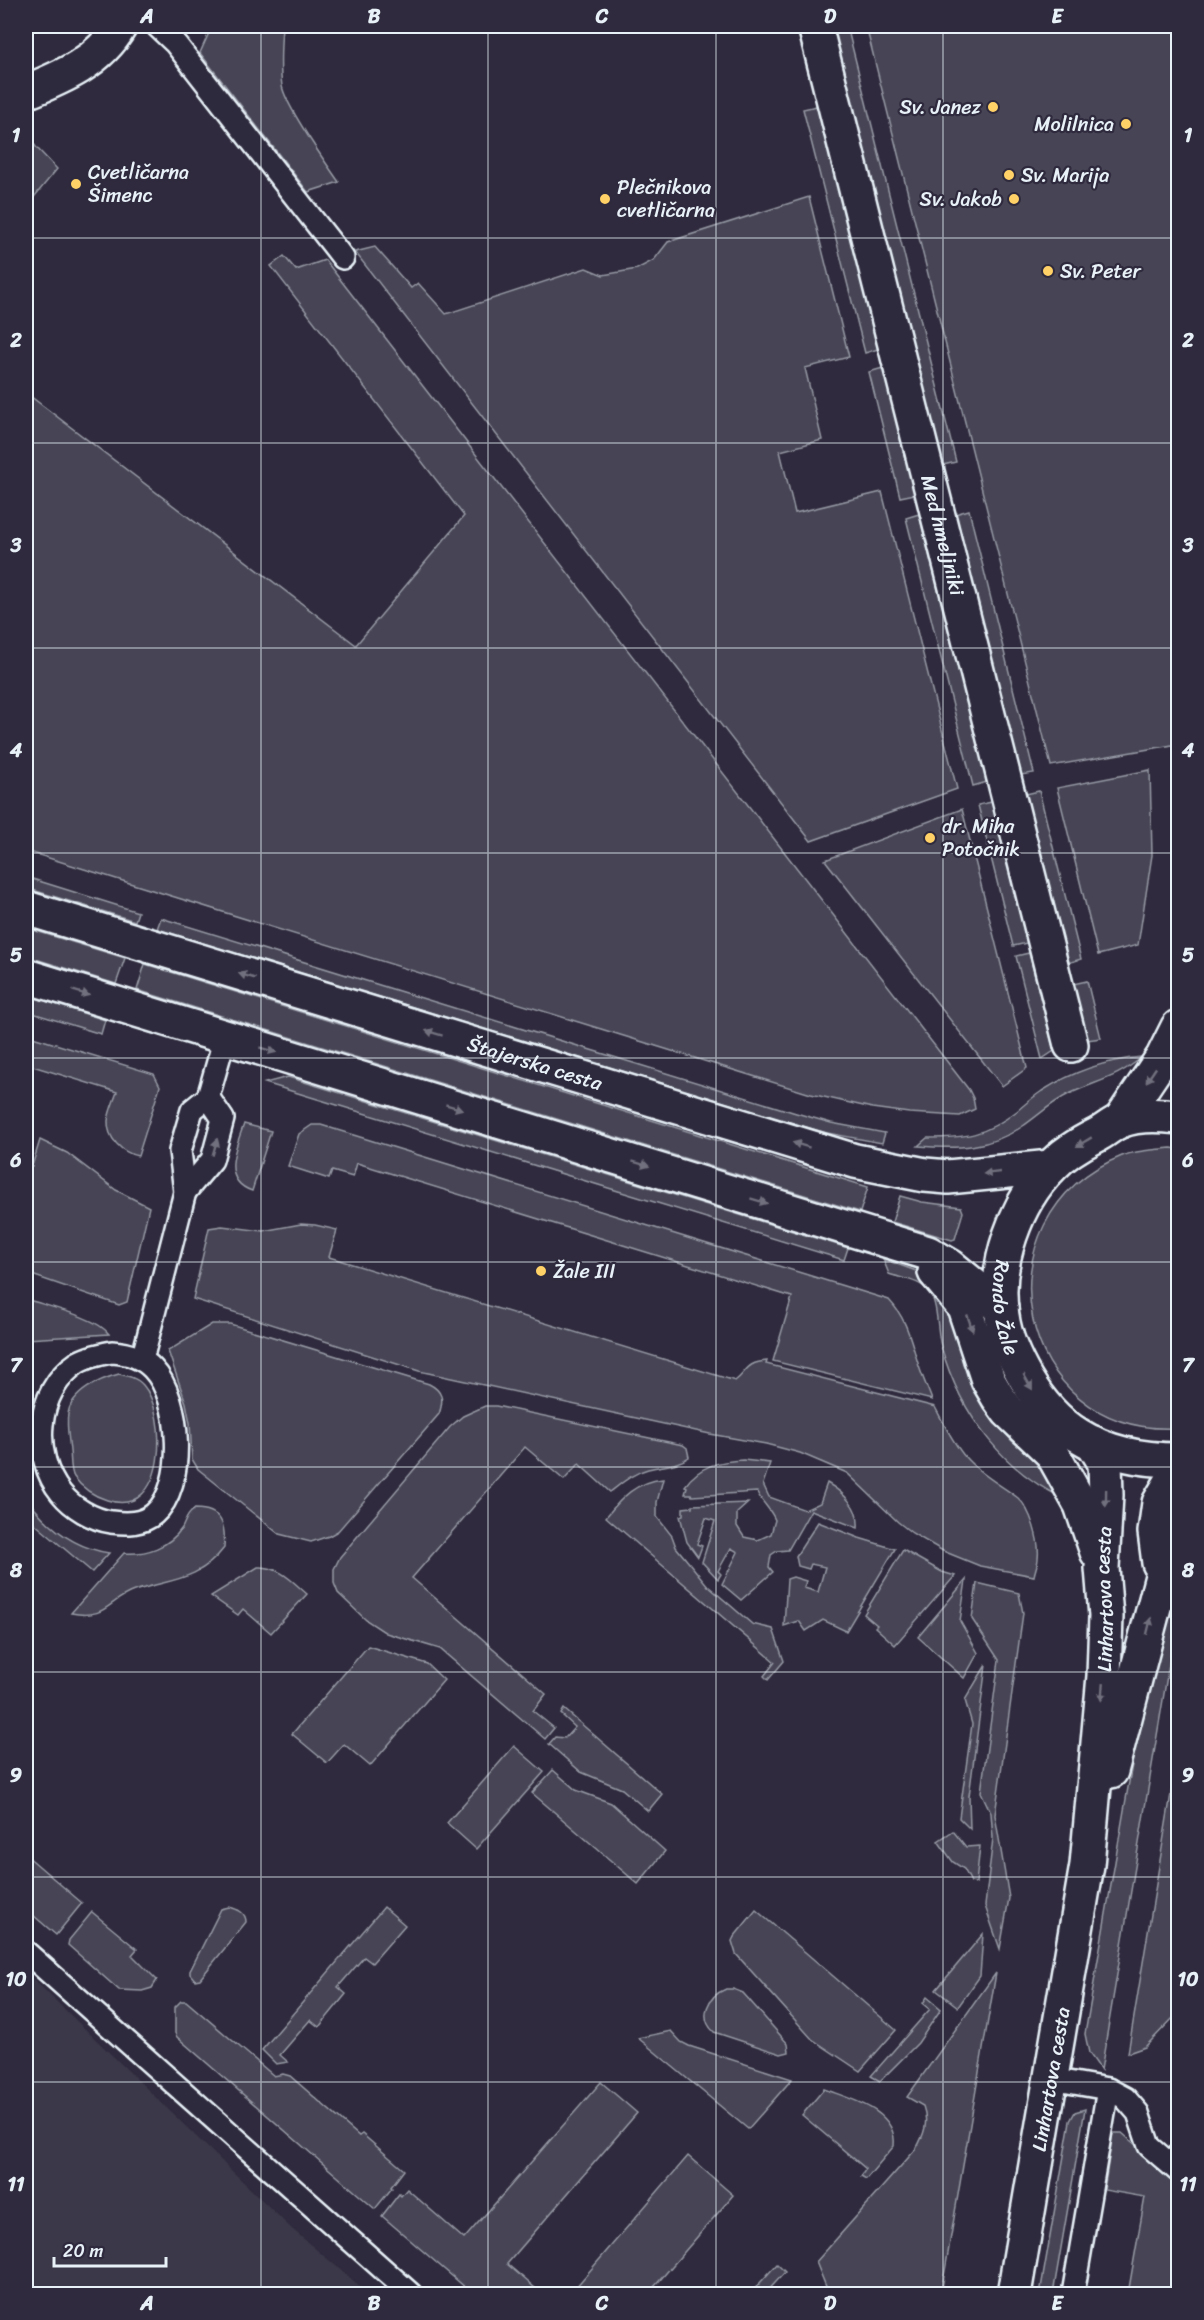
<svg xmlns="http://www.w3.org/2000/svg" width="1204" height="2320" viewBox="0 0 1204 2320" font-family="Sriracha,sans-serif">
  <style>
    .built { fill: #3b3749 }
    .green { fill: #464455; stroke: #979aa6; stroke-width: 1.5 }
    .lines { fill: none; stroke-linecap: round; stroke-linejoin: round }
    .service-casing { stroke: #e8f1f8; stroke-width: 26 }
    .minor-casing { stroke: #e8f1f8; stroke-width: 38 }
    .tertiary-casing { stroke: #e8f1f8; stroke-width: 38 }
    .primary-casing { stroke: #e8f1f8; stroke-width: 38 }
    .service { stroke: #2f2a3d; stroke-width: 21 }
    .minor { stroke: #2f2a3d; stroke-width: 33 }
    .tertiary { stroke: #2f2a3d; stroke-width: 33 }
    .primary { stroke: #2f2a3d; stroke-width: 33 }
    .oneway { fill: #70707e }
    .grid { fill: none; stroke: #e8f1f8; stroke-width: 1.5; stroke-opacity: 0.55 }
    .poi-dot { fill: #ffd166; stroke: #2f2a3d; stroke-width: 2 }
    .labels { text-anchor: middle; stroke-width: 4.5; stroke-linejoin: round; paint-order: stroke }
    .poi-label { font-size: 20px; fill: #e8f1f8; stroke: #2f2a3d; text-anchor: start }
    .street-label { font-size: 20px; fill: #e8f1f8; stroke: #2f2a3d }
    .neatline { fill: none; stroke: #e8f1f8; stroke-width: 2 }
    .grid-label { font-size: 20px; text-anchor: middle; font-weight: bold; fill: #e8f1f8 }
  </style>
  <rect width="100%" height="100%" fill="#2f2a3d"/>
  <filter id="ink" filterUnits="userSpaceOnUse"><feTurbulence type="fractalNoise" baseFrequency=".0167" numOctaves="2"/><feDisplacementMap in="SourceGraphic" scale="12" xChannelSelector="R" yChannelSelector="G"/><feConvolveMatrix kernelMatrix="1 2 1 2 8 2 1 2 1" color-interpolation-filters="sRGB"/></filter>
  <g filter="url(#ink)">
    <polygon class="built" points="26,1972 292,2229 369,2294 26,2294"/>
    <g class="green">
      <path d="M212 26H282C281 45 279 66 282 86 286 106 325 162 339 182L308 192 200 53Z"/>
      <polygon points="832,26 847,26 956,462 943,465"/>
      <polygon points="866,26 1178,26 1178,744 1051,766"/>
      <polygon points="817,106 878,349 865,353 803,109"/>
      <polygon points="27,134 36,147 57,169 26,207 26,135"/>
      <polygon points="809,197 849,357 805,368 822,440 780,451 795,513 882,492 957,789 811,841 355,252 375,247 411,288 418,283 446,314 586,268 603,275 637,269 654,260 668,242"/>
      <polygon points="284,256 296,270 325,260 969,1090 973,1098 975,1109 960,1116 909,1113 872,1108 811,1094 26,851 26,393 356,645 464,516 271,266"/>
      <polygon points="883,368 915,494 900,497 869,372"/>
      <polygon points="969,510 1034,773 1021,775 955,514"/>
      <polygon points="919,514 987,782 973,786 906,518"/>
      <polygon points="1150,770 1152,855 1138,945 1098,955 1057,788"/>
      <polygon points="1039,791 1081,959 1068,963 1026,794"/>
      <polygon points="992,802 1027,943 1013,946 978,805"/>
      <polygon points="962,809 1027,1068 1002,1086 825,860"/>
      <polygon points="26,877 138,912 135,921 26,888"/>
      <polygon points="161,918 796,1113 831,1123 885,1133 882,1143 827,1133 792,1123 157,929"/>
      <polygon points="26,928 125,958 116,984 26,956"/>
      <polygon points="1029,953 1054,1051 1042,1059 1016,956"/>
      <polygon points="145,964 868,1187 860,1212 137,990"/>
      <polygon points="1087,981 1101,1038 1087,1040 1073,984"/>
      <polygon points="26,995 105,1020 101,1034 26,1011"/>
      <path d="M26 1035 154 1074 160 1086 138 1156C122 1153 107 1138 108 1121 109 1111 114 1101 117 1092L26 1064Z"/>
      <path d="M1142 1057C1118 1078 1096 1081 1069 1094 1052 1102 1039 1115 1023 1126 990 1149 956 1149 918 1146L927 1138C965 1138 985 1136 1017 1111 1025 1104 1033 1097 1042 1091 1072 1072 1107 1060 1142 1057Z"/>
      <polygon points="288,1077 848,1248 844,1260 265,1083"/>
      <path d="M244 1124 271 1131 252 1191C220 1180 236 1147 244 1124Z"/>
      <path d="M312 1125H321L889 1300C906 1318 910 1337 917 1360 921 1374 927 1387 932 1400L773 1361 792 1297 357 1163 353 1177 332 1171 329 1179 288 1166 299 1134Z"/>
      <polygon points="40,1140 67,1153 116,1190 149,1207 127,1302 119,1305 26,1273 26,1164 32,1166"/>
      <path d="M1171 1148 1178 1149V1428C1016 1438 971 1216 1122 1156 1137 1150 1155 1150 1171 1148Z"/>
      <polygon points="900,1196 922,1202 961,1207 963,1212 955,1239 952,1240 892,1222"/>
      <path d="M301 1224 315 1225 337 1230 329 1257 735 1381C747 1372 746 1362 767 1361L766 1364 935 1407C944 1424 953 1443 966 1458 981 1475 1001 1485 1018 1498 1031 1509 1040 1542 1038 1558 1038 1564 1035 1570 1034 1576L980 1566 943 1551 912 1533 898 1522 847 1473 800 1453 766 1444 710 1434 419 1371 193 1299 209 1228 222 1226 263 1231Z"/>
      <path d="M883 1259 919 1272 927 1278 953 1321 963 1364 986 1411 1012 1441 1047 1470 1072 1502C1005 1475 960 1414 941 1346 937 1332 938 1304 930 1293 921 1280 903 1279 889 1274Z"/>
      <path d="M26 1299C46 1306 97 1317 109 1334L26 1339Z"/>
      <path d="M212 1324H230L429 1384C443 1391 444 1400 439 1414L338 1531 329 1536 311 1542 279 1534 198 1469 192 1459 190 1423 186 1403 168 1351Z"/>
      <path d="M119 1374C128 1376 137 1378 143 1385 168 1413 168 1520 107 1500 94 1496 82 1488 74 1477 70 1471 71 1458 70 1451 69 1439 66 1425 68 1414 71 1392 100 1379 119 1374Z"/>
      <path d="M485 1406H496L683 1445 687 1448 689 1457C677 1466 662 1465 648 1469 633 1473 622 1483 610 1492L579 1464 564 1480 525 1447 412 1578 546 1694 533 1711 554 1728 545 1739 440 1649 386 1633 366 1620 338 1593 334 1583V1569L340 1557 450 1427 463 1416Z"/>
      <path d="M743 1460 770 1463 763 1484 769 1497 805 1510 820 1503 827 1483C843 1492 860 1508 858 1528L811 1510 788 1550 777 1551 771 1555 769 1567 773 1572 741 1600 722 1584 738 1552 731 1548 718 1571 721 1574 718 1579 702 1562 715 1521 706 1518 697 1544 702 1546 698 1557 687 1542 680 1516 683 1515V1508L692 1507V1505L748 1503 737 1513V1526L744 1537 758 1540 771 1534 775 1520C770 1508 762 1503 757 1492L692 1496 691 1494H685L687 1487 685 1486C699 1466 719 1461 743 1460Z"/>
      <path d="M663 1479 657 1502V1517L672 1536 676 1547 708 1586 752 1624 773 1629 784 1661 768 1680 764 1676 775 1662 606 1517C622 1497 636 1482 663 1479Z"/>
      <path d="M28 1500C48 1527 75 1548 109 1553L92 1572 28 1518Z"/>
      <path d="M195 1509C222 1509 226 1525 224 1548 199 1581 170 1579 134 1591 108 1600 107 1620 71 1613L124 1553C146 1555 169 1547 182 1528 186 1520 187 1514 195 1509Z"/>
      <polygon points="818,1522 859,1538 895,1549 846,1631 823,1620 806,1631 799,1621 784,1626 787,1579 793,1577 806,1581 804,1588 818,1592 825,1567 811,1564 809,1569 798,1566 796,1556"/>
      <polygon points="903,1550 942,1572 955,1576 895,1645 875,1627 877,1625 864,1614"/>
      <polygon points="1178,1563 1178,1610 1101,2070 1089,2053 1085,2034 1137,1736"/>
      <path d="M258 1567C279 1566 292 1581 307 1594L271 1633 243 1609 238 1615 211 1596Z"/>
      <polygon points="966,1580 960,1621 978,1653 964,1678 918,1637"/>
      <polygon points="977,1583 1019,1593 1023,1613 995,1815 1009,1898 1000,1949 985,1906 993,1838 991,1813 981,1792 999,1660 972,1619"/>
      <polygon points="368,1646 427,1664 444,1680 370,1766 344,1744 327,1763 292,1734"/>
      <polygon points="986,1665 969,1796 970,1829 959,1818 972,1724 965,1700"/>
      <polygon points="564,1709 662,1794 648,1811 622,1789 581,1772 549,1744 555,1737 565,1738 575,1727 561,1714"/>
      <polygon points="514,1746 544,1772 476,1849 447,1823"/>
      <polygon points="1178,1752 1178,2013 1145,2047 1128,2053"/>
      <polygon points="553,1770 576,1790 611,1803 665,1851 638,1884 532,1793"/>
      <polygon points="953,1831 966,1847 980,1846 976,1883 971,1882 964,1869 953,1862 938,1841"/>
      <polygon points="26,1855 82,1903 56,1935 26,1909"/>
      <path d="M229 1907C237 1909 246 1912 246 1922L200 1979 195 1980 190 1974V1971L221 1909Z"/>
      <polygon points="384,1907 405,1925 372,1963 364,1957 338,1987 346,1994 319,2027 310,2020 280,2055 288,2062 276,2064 262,2050"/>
      <polygon points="756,1910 896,2030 860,2071 812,2039 736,1954 732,1941 734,1937"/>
      <polygon points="92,1912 137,1949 132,1955 157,1980 152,1988 142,1991 119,1990 68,1945 69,1940"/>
      <polygon points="983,1934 980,1976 958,2007 936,1990"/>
      <path d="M996 1973 941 2294H829L816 2262 916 2149C924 2135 929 2122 923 2106L907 2097Z"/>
      <path d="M726 1989H733L743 1993 788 2044 789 2052 781 2054 714 2032C698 2017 708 1996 726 1989Z"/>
      <polygon points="927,1997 941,2009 918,2043 880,2081 871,2076 930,2009 923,2003"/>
      <polygon points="181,2001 186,2001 274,2076 283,2074 290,2076 359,2136 362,2134 404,2170 391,2187 392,2188 375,2209 177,2037 175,2033 175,2007"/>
      <polygon points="671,2031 681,2042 689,2046 792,2079 748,2129 638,2038"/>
      <polygon points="601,2082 637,2113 507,2264 542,2294 473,2294 382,2216 399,2194 401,2196 407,2189 464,2239"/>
      <path d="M824 2089C850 2099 898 2110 894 2146L866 2179 861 2176 866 2169 802 2115Z"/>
      <polygon points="1085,2109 1053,2294 1040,2294 1070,2121 1075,2112"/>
      <polygon points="1113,2133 1122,2133 1178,2182 1178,2294 1128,2294 1145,2197 1104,2190"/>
      <polygon points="688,2156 733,2195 723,2207 648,2294 570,2294"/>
      <polygon points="777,2264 785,2272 765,2294 750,2294"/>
    </g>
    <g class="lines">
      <defs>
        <g id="service">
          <polyline points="157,26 175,43 343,258"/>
          <polyline points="185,1192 212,1160 223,1119 208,1097"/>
          <path d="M112 1352C128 1353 142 1357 153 1369 181 1398 187 1486 154 1514 142 1524 127 1524 111 1522 92 1519 73 1508 61 1493 31 1456 35 1391 77 1363 86 1357 101 1354 112 1352Z"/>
          <polyline points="142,1360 185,1192 180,1151 192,1110 208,1097 225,1037"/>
          <polyline points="26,1952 411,2294"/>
          <polyline points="1051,2079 1108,2089 1125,2098 1138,2113 1149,2146 1178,2171"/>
          <polyline points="1073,2294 1108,2089"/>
        </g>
        <g id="minor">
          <path id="s1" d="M815 26 1071 1045"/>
        </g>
        <g id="tertiary">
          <path d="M26 92C63 77 99 62 120 26"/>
          <polyline points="1120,1121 1163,1057 1178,1027"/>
        </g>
        <g id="primary">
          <path id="s2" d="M26 908 855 1161 925 1175 948 1177 1051 1167"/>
          <polyline points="26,976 928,1253 950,1266 1001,1308"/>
          <path id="s3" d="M1178 1117C1161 1115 1136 1114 1120 1121 1112 1124 1105 1131 1097 1135 1081 1143 1064 1153 1052 1166 1016 1202 993 1265 1002 1316 1005 1339 1015 1360 1026 1379 1039 1401 1057 1422 1078 1435 1108 1454 1144 1460 1178 1460"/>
          <polyline points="935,1272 964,1307 988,1380 998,1397 1008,1411 1052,1453 1081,1505 1097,1552"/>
          <polyline points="1159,1563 1155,1532 1159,1503 1178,1471"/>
          <polyline points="1111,1771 1161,1580 1178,1528"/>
          <path id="s4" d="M1014 2294 1087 1865 1104 1676 1106 1616 1102 1568 1106 1495 1105 1463 1093 1443"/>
        </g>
      </defs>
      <use href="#service" class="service-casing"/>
      <use href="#minor" class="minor-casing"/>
      <use href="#tertiary" class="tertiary-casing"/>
      <use href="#primary" class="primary-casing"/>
      <use href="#service" class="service"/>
      <use href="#minor" class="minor"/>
      <use href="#tertiary" class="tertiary"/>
      <use href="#primary" class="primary"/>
    </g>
    <defs><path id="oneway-solid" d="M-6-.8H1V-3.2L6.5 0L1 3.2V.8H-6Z" transform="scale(1.5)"/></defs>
    <g class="oneway">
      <use href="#oneway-solid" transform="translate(247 976) rotate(-163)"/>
      <use href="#oneway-solid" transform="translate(81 993) rotate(17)"/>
      <use href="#oneway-solid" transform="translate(434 1033) rotate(-163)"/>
      <use href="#oneway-solid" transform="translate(268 1050) rotate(17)"/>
      <use href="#oneway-solid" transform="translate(1151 1075) rotate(124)"/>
      <use href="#oneway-solid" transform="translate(454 1107) rotate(17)"/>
      <use href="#oneway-solid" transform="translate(1084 1142) rotate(149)"/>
      <use href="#oneway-solid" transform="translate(801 1145) rotate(-163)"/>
      <use href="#oneway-solid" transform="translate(215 1147) rotate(-74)"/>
      <use href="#oneway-solid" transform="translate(641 1164) rotate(17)"/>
      <use href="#oneway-solid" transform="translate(992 1173) rotate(174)"/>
      <use href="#oneway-solid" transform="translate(759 1201) rotate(17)"/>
      <use href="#oneway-solid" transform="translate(970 1323) rotate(71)"/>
      <use href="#oneway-solid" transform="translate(1028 1382) rotate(60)"/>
      <use href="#oneway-solid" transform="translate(1106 1498) rotate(91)"/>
      <use href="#oneway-solid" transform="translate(1149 1626) rotate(-76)"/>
      <use href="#oneway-solid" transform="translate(1102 1692) rotate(95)"/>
    </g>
  </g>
  <path class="grid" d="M261 26V2294M488 26V2294M716 26V2294M943 26V2294M26 238H1178M26 443H1178M26 648H1178M26 853H1178M26 1058H1178M26 1262H1178M26 1467H1178M26 1672H1178M26 1877H1178M26 2082H1178"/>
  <g class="poi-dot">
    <circle cx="993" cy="107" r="6"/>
    <circle cx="1126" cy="124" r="6"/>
    <circle cx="1009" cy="175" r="6"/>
    <circle cx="76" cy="184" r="6"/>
    <circle cx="605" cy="199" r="6"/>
    <circle cx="1014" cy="199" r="6"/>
    <circle cx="1048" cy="271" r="6"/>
    <circle cx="930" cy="838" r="6"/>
    <circle cx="541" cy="1271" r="6"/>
  </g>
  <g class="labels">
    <g class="poi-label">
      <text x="981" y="114" text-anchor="end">Sv. Janez</text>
      <text x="1114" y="131" text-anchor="end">Molilnica</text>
      <text x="88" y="179">Cvetličarna<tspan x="88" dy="23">Šimenc</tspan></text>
      <text x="1021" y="182">Sv. Marija</text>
      <text x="617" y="194">Plečnikova<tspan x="617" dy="23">cvetličarna</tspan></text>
      <text x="1002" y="206" text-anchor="end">Sv. Jakob</text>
      <text x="1060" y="278">Sv. Peter</text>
      <text x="942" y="833">dr. Miha<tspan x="942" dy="23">Potočnik</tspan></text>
      <text x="553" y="1278">Žale III</text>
    </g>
    <g class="street-label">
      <text dy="7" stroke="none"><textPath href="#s1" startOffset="525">Med hmeljniki</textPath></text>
      <text dy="7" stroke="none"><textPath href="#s2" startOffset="532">Štajerska cesta</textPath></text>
      <text dy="7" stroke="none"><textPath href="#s3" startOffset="296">Rondo Žale</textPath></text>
      <text dy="7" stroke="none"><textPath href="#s4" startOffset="702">Linhartova cesta</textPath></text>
      <text dy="7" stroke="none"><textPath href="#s4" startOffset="218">Linhartova cesta</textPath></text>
    </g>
  </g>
  <rect width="1204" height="2320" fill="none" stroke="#2f2a3d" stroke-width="66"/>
  <path d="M54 2257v9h112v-9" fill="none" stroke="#e8f1f8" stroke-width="3"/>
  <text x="63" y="2257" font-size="18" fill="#e8f1f8" stroke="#2f2a3d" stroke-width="4.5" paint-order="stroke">20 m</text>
  <rect x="33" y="33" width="1138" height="2254" class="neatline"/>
  <g class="grid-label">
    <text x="147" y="23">A</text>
    <text x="374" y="23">B</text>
    <text x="602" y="23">C</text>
    <text x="830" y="23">D</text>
    <text x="1057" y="23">E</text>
    <text x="16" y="142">1</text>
    <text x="1188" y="142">1</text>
    <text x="16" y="347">2</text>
    <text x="1188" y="347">2</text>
    <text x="16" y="552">3</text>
    <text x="1188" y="552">3</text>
    <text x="16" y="757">4</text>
    <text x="1188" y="757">4</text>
    <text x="16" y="962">5</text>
    <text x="1188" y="962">5</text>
    <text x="16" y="1167">6</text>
    <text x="1188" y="1167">6</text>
    <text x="16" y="1372">7</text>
    <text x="1188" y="1372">7</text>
    <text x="16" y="1577">8</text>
    <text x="1188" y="1577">8</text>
    <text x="16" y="1782">9</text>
    <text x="1188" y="1782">9</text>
    <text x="16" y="1986">10</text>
    <text x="1188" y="1986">10</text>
    <text x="16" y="2191">11</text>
    <text x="1188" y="2191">11</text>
    <text x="147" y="2310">A</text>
    <text x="374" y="2310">B</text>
    <text x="602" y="2310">C</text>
    <text x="830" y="2310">D</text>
    <text x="1057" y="2310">E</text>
  </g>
</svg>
